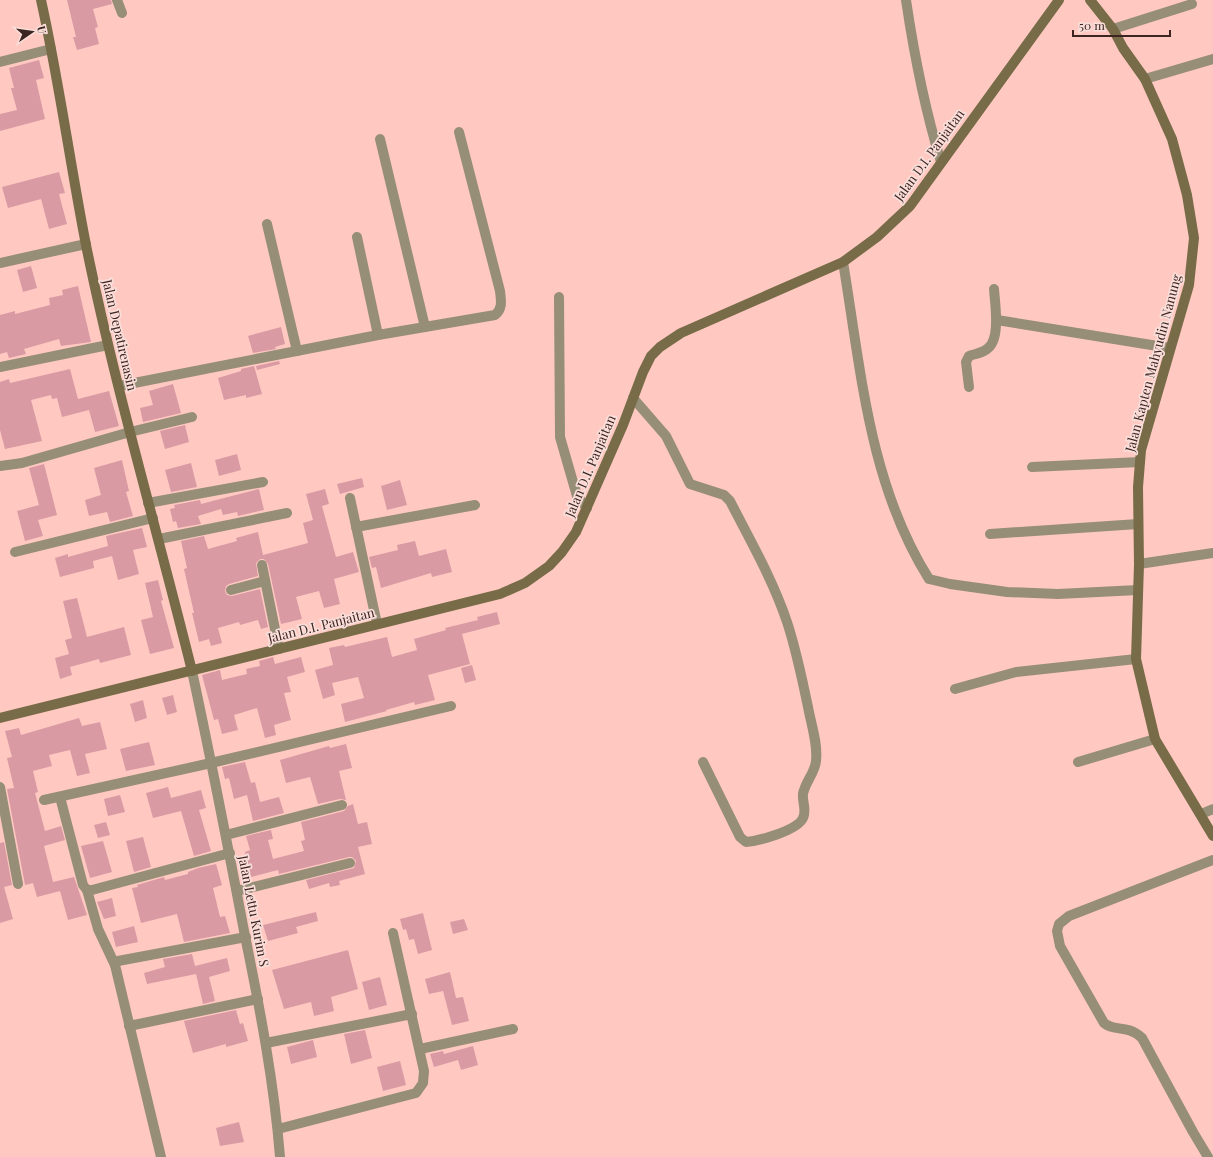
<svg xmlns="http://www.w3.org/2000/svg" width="1213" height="1157" viewBox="0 0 1213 1157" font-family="'Playfair Display',serif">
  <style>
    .building { fill: #d99aa4 }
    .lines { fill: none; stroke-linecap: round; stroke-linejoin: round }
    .street { stroke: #978e77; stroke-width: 10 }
    .secondary { stroke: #786b48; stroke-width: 10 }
    .labels { text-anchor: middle; stroke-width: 3.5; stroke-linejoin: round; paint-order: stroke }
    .street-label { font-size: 13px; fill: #3c2420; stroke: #f9deda }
  </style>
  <rect width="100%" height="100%" fill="#ffc9c1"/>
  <g class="building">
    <polygon points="67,0 111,0 112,4 93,9 98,27 95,28 99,44 77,50 73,37 76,37"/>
    <polygon points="39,60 44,78 36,80 45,119 0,131 0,114 17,110 11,88 14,88 9,68"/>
    <polygon points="59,172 65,193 59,194 67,224 49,229 41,199 8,208 2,187"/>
    <polygon points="31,266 37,288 23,292 17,270"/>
    <polygon points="78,286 91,342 61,346 59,339 24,349 26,354 9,358 7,352 0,354 0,315 15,311 15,314 50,305 49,298 63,295 62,290"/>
    <polygon points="281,327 285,344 275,347 276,349 253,353 248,336"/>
    <polygon points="279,361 280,364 257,370 256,366"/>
    <polygon points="254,366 262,394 246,398 246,395 224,400 218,378 241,371 241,369"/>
    <polygon points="70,369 78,399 109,391 119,426 95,432 89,410 62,417 57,398 52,399 51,395 31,400 42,441 5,449 0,430 0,382 9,379 10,383"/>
    <polygon points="173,384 181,413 143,422 140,408 153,405 149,391"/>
    <polygon points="185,425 189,442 165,449 160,431"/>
    <polygon points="237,454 241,470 219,476 215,460"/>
    <polygon points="122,460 129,491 126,492 133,516 110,522 107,512 89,516 85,500 101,495 94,468"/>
    <polygon points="191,463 197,487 171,492 165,470"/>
    <polygon points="44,464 57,515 38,520 43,536 25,541 17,511 39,505 29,468"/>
    <polygon points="362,478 364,487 340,494 337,484"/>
    <polygon points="400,480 407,505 387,510 381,486"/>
    <polygon points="259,489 264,510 238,516 237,512 223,515 221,509 198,516 201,524 178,528 176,521 173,522 170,509 175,508 174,505 200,500 201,504"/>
    <polygon points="325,489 329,504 322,506 336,557 353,552 359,572 334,579 340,604 324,608 319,591 296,597 302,619 281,624 268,564 264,559 260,559 256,563 258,576 229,584 226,586 225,591 227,595 232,596 260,589 268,627 261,629 258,620 240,625 239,622 218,628 222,643 211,646 209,639 199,642 192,613 194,613 184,569 187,568 181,541 204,536 208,549 237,541 236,538 258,532 263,555 308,543 303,523 313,520 306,494"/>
    <polygon points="142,528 147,547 133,550 139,574 118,580 112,556 93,561 94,568 60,577 55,558 68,554 68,557 108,546 106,536"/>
    <polygon points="415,541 419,556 446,549 452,572 432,577 431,573 381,588 376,567 372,568 369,557 398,550 397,545"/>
    <polygon points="158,580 163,600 161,601 174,648 150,654 141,620 153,617 145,583"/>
    <polygon points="77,598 87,637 124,627 131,655 100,663 99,659 70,667 72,675 60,679 55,658 69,654 65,640 72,638 63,601"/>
    <polygon points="497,612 500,624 462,634 470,664 428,675 435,700 415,705 414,702 386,710 387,711 345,722 341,704 364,698 358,677 332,683 335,695 323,699 315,670 333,665 329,648 344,645 345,647 387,637 392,657 417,650 414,639 446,630 445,628 478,620 477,617"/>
    <polygon points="273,657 275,664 301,657 305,672 287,677 291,692 284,693 291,720 274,725 276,735 265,738 257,708 234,715 238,730 222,734 218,719 214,720 202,675 220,670 222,680 247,674 246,669 260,666 259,661"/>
    <polygon points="472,665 476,680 465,683 461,668"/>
    <polygon points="173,695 177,712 167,715 162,698"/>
    <polygon points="143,700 147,718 135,722 130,704"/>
    <polygon points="79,718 82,726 100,722 107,749 85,754 90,773 77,776 70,750 49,755 52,766 33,771 38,792 35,793 45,831 61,826 65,840 44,846 53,882 74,877 87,915 68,920 60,891 37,897 33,883 25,885 7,789 14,788 7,758 12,757 5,731 19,728 21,735"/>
    <polygon points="149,742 155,765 126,771 120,749"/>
    <polygon points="346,744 352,768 339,771 346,800 340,799 318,804 310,777 286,783 280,760 329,746 330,748"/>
    <polygon points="245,762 251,783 255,782 260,802 279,797 284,813 253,821 247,795 234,799 229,778 225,779 222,767"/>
    <polygon points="168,787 171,798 201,790 206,808 199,810 211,851 194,856 181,811 153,818 146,793"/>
    <polygon points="120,795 125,812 108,816 104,799"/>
    <polygon points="353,804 358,824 367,822 372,844 358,847 365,874 339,881 340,885 330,887 329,883 309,889 306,880 354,868 356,861 352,857 349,857 279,874 278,870 251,877 245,852 250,850 246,836 271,830 273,839 268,840 273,859 304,851 301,841 305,840 301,822 344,811 348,806"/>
    <polygon points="106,822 110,835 98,838 94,825"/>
    <polygon points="143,837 151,867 134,872 126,841"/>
    <polygon points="103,841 112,872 90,878 81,846"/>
    <polygon points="4,842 12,885 4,887 13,919 0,923 0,843"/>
    <polygon points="216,864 222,885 213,888 220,917 225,916 230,933 184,942 177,914 141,923 132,888 138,887 137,885 164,877 165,880 188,874 188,872 198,868"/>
    <polygon points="112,898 116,916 104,919 97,902"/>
    <polygon points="316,912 318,921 296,927 298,933 268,941 263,925"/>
    <polygon points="423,913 432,950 418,954 414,939 409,940 406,929 403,930 400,919"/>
    <polygon points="464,919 468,930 453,934 450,922"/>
    <polygon points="134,926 138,942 116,947 112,932"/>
    <polygon points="348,950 358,989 331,997 334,1011 314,1016 311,1002 284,1009 272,970"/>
    <polygon points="192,954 195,966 227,958 230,971 209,977 215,1001 203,1004 196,974 147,984 144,973 165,967 163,959"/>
    <polygon points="450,972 456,998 463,997 469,1021 452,1025 443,991 429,994 425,979"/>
    <polygon points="380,977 387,1005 369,1010 362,982"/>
    <polygon points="236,1010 240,1024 243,1023 248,1041 226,1047 226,1044 193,1053 184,1021"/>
    <polygon points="365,1030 372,1058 351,1064 344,1034"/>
    <polygon points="313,1040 317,1057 291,1064 287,1047"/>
    <polygon points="473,1046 478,1065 461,1070 458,1060 434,1067 430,1054 443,1051 444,1054"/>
    <polygon points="400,1061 406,1085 383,1091 377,1067"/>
    <polygon points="239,1122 244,1142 220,1146 216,1128"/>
  </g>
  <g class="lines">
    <g class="street">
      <polyline points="117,0 122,13"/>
      <path d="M906 0C914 54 925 110 941 162"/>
      <polyline points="1113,29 1192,4"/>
      <polyline points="0,62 51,49"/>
      <polyline points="1145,79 1213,59"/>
      <polyline points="380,139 425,327"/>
      <polyline points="267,224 297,351"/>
      <polyline points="357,237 378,335"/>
      <path d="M843 262C861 370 869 484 929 579L950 584 1007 592 1058 594 1138 590"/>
      <polyline points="0,263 86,244"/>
      <polyline points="559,297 560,437 577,496 587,508"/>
      <polyline points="997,320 1170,348"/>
      <polyline points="0,367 108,345"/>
      <path d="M119 386 378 335 495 315C503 309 501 300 500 291L459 132"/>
      <path d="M969 387 966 362 969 356C975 354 982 353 987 349 1001 340 995 304 994 289"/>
      <path d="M633 398 666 436 690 484 724 495 730 501C750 540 773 580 787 622 796 649 802 678 808 707 811 724 818 743 816 761 815 773 805 782 803 794 802 802 807 810 803 818 797 831 758 841 746 842L740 837 703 762"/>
      <polyline points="0,466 22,463 130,432 192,417"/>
      <polyline points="1032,467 1140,462"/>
      <polyline points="350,498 377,624"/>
      <polyline points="148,503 263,482"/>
      <polyline points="356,527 475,505"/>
      <polyline points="990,534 1138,524"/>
      <polyline points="159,539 287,513"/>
      <polyline points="15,552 153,518"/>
      <polyline points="1139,564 1213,553"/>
      <polyline points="262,565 279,649"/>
      <polyline points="231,590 265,581"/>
      <path d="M192 671C211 759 228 847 245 936 260 1009 274 1082 280 1157"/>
      <polyline points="955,689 1016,672 1136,659"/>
      <polyline points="1078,762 1155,739"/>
      <polyline points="0,787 18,884"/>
      <polyline points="60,797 83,885 87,890 92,890 230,853"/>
      <polyline points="44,800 211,763 451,706"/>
      <polyline points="1201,814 1213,809"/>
      <polyline points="226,835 342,805"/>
      <polyline points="87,890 98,929 115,965"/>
      <polyline points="237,891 350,863"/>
      <polyline points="129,1026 258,999"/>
      <polyline points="266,1043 412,1014"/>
      <polyline points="420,1049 513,1029"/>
      <polyline points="278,1129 416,1093 423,1083 424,1071 393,933"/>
      <polyline points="161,1157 115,965 118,961 246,937"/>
      <path d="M1208 1157 1193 1132 1142 1038C1127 1024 1114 1032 1104 1023L1060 946 1057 931 1059 924 1069 916 1213 860"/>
    </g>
    <g class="secondary">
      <path d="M41 0C59 81 70 163 86 245 115 388 157 529 192 671"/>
      <polyline points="1090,0 1113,29 1123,48 1145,79 1172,139 1187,195 1194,238 1189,285 1141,450 1138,487 1139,564 1136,659 1155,739 1213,836"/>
      <polyline points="0,718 500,594 525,583 549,566 562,552 576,532 623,425 643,372 651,356 660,347 681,333 843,262 877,237 910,206 1059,0"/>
    </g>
  </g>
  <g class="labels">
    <g class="street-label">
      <text transform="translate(929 155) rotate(-54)" y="5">Jalan D.I. Panjaitan</text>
      <text transform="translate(120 335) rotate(77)" y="5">Jalan Depatirenasin</text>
      <text transform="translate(1153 363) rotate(-75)" y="5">Jalan Kapten Mahyudin Nanung</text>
      <text transform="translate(590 466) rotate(-67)" y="5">Jalan D.I. Panjaitan</text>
      <text transform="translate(321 625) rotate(-14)" y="5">Jalan D.I. Panjaitan</text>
      <text transform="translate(254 911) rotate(79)" y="5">Jalan Lettu Kurim S</text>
    </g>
  </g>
  <g transform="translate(32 32) rotate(77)" stroke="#f9deda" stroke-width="3" paint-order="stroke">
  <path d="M0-3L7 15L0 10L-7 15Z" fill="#3c2420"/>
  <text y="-6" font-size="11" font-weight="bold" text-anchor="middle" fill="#3c2420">U</text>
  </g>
  <path d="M1073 30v6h97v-6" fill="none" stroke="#3c2420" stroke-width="2"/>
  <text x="1079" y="30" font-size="12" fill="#3c2420" stroke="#f9deda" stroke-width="3" paint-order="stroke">50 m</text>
</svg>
